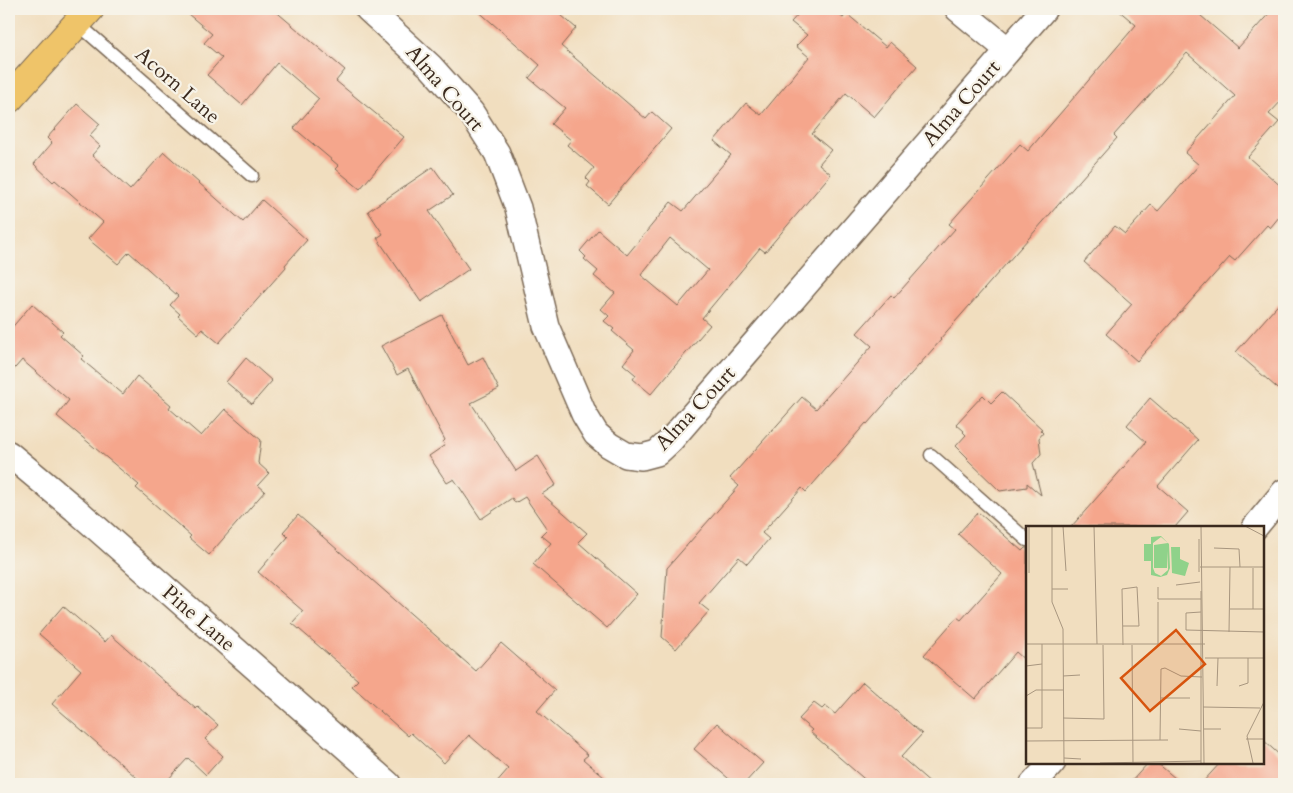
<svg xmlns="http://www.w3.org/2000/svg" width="1293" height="793" viewBox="0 0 1293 793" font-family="Cardo,serif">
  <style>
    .building { fill: #f5a68c; fill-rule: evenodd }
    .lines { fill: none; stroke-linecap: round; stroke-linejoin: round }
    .lane-casing { stroke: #7b6956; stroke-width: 15 }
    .street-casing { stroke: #7b6956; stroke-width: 28 }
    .primary-casing { stroke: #7b6956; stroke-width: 30 }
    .lane { stroke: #fff; stroke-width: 12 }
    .street { stroke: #fff; stroke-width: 25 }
    .primary { stroke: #efc469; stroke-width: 28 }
    .labels { text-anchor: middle; stroke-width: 4.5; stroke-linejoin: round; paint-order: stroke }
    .street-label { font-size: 21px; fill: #3b2a1e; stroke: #f7f3e8 }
    .inset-road { fill: none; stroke: #a8967f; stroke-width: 1 }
    .view { fill: #d7540e; fill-opacity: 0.15; stroke: #d7540e; stroke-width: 2.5 }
    .inset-edge { fill: none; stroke: #3b2a1e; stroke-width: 2.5 }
  </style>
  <rect width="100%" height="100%" fill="#f7f3e8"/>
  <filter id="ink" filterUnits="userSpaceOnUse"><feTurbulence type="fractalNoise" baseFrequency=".02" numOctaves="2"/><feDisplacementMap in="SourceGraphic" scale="10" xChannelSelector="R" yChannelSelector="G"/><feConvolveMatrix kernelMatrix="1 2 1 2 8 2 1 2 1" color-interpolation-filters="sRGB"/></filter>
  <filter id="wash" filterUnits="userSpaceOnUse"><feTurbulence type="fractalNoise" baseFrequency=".0096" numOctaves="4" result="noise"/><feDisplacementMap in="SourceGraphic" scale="20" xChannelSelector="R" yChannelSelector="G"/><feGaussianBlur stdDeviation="1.12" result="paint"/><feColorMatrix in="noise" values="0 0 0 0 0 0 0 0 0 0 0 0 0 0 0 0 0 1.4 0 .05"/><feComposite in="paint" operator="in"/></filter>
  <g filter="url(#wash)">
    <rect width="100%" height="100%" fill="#f1debf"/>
    <g id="blocks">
      <g class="building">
        <polygon points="182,9 273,9 345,70 336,81 404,137 360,189 336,169 339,166 294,128 319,99 277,63 242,105 207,75 222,58 204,43 212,34"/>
        <polygon points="476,9 554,9 576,28 561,46 646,119 652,112 671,129 608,204 587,186 590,182 586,178 594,168 567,145 571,140 551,124 565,108 529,78 540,65"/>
        <path d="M803 9H832L843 18 847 14 886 47 890 42 917 66 874 117 846 93 812 134 831 150 819 164 831 174 765 252 760 248 702 318 710 325 651 394 633 379 636 375 623 364 634 350 612 331 614 329 604 321 609 316 601 309 615 293 594 276 598 271 584 259 586 257 580 251 598 230 627 255 671 202 683 211 731 155 714 141 746 103 761 115 809 57 796 46 807 35 791 22ZM670 238 708 270 678 306 641 275Z"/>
        <polygon points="1117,9 1193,9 1238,48 1273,9 1284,9 1284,98 1269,114 1279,122 1248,157 1284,189 1284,211 1270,228 1267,225 1235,261 1230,257 1137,361 1106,334 1132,304 1084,262 1115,226 1125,234 1151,205 1158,211 1199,165 1185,153 1235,96 1187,53 1114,135 1117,138 940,339 941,340 867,424 866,423 806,492 802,488 762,533 769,539 747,564 739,557 699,603 709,611 676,649 662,637 667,568 739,486 730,478 802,397 816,409 872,346 857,333 891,295 894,298 955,229 949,224 1020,144 1028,151 1136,25"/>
        <polygon points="77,104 100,124 89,136 100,146 92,155 130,190 164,152 243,222 262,200 307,240 285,265 286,267 219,343 202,329 198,334 178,316 180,314 170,305 178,296 129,252 118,264 88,239 103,222 55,180 53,182 34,164 52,143 47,138"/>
        <polygon points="433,167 453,195 429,211 469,269 421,302 377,238 383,234 368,211"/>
        <polygon points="1284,298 1284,394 1236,352"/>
        <polygon points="32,304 63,332 60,335 84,356 81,359 123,394 137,376 171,405 169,408 201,436 225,409 261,440 258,463 269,473 258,485 265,491 209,555 189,538 191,536 136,488 139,485 57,416 69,400 22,360 9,375 9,331"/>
        <polygon points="442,315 468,365 483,357 499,389 471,403 516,471 538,456 556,485 542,494 587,533 578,542 637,594 607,628 533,564 551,543 541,535 547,529 525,497 515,503 512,498 481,519 454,479 447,483 429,456 445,445 443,442 445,440 408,369 397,375 381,346"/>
        <polygon points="246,358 272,381 252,404 226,382"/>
        <polygon points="1002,392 1042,429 1040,430 1043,433 1039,438 1041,454 1033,463 1041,495 1027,483 1027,487 1000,491 967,459 968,458 956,446 966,435 963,432 964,431 956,424 983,395 991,403"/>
        <polygon points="1150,398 1198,440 1158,486 1188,512 1175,527 1071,527 1146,442 1127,425"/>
        <polygon points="978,512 1022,551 1025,548 1027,548 1027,662 1016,652 975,699 924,655 957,617 961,620 1002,574 958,534"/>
        <polygon points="298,515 476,671 501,643 555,690 537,711 588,755 583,759 612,784 495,784 508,769 469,735 444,763 411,733 408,736 352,686 358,680 292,623 303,611 258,572 288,537 283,532"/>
        <polygon points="63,606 105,642 111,635 196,709 198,707 218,725 205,739 223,756 206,775 188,758 164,784 144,784 52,704 81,670 39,634"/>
        <polygon points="863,682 922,734 901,757 932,784 870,784 810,732 812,730 799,719 814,703 822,709 825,706 835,714"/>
        <polygon points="717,723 763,763 744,784 735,784 694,749"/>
        <polygon points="1262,739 1284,759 1284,784 1201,784 1221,762 1262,762"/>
        <polygon points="1149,762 1156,762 1182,784 1129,784"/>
      </g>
    </g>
  </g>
  <g filter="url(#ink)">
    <use href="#blocks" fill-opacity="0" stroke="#7b6956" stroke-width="1"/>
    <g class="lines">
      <defs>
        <g id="lane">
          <polyline points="77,23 252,176"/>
          <polyline points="931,455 1027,540"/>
        </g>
        <g id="street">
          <polyline points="368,9 431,67 471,112 497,153 518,208 546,326 584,414 596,434 609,445 626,455 642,457 657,453 670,441 1044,9"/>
          <polyline points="958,9 1008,50"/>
          <polyline points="9,454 75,509 388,784"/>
          <polyline points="1255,527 1284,492"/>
          <polyline points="1033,784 1053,762"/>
        </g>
        <polyline id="primary" points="9,99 90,9"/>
      </defs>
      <use href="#lane" class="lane-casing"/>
      <use href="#street" class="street-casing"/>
      <use href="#primary" class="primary-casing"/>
      <use href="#lane" class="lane"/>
      <use href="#street" class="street"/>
      <use href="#primary" class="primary"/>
    </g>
  </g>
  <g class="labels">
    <g class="street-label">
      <text transform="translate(178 85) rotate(41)" y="7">Acorn Lane</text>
      <text transform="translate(445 88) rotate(49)" y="7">Alma Court</text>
      <text transform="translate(961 103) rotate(-49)" y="7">Alma Court</text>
      <text transform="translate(695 408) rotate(-47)" y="7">Alma Court</text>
      <text transform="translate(199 618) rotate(41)" y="7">Pine Lane</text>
    </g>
  </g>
  <g transform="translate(1026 526)">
    <rect width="238" height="238" fill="#f1debf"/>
    <path d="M135 10 143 18 144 42 141 49 134 51 125 49V35H118V18H125V11ZM135 11 142 17 128 19V42H141L142 25V44L135 50 129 47 127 42V17ZM145 21H154V33L163 37 159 50 146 47Z" fill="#8fd28a" fill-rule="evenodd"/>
    <path class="inset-road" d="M26 0V76L37 103 38 237M37 0 40 45M68 0 71 118M175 0 178 237M219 0 238 10M173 13V46M188 22 213 23 214 41M174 41H238M227 42V83M3 47V0M150 59 174 56M132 61V73H175M26 63H42M175 65V237M132 76V119M204 83H238M175 86 160 87V104L238 106M203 106 204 41M0 118H179M97 119 96 63 111 61 113 100H97M106 119 107 237M179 132H238M0 140 16 138M37 150 54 149M191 160 192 132M213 160 222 157V132M0 170 10 164H37M135 172H164M177 181 234 182M37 192 78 193 77 119M0 202H16V118M153 203 175 205M178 203H195M220 213H238M134 214 135 143 139 142 155 150 176 151M0 215 142 214M38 232 55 233M74 237 175 235M227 237 221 210 238 176"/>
    <path class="view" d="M150 104 179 138 124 185 95 152Z"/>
    <rect width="238" height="238" class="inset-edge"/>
  </g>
  <rect width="1293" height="793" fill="none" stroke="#f7f3e8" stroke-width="30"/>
</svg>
